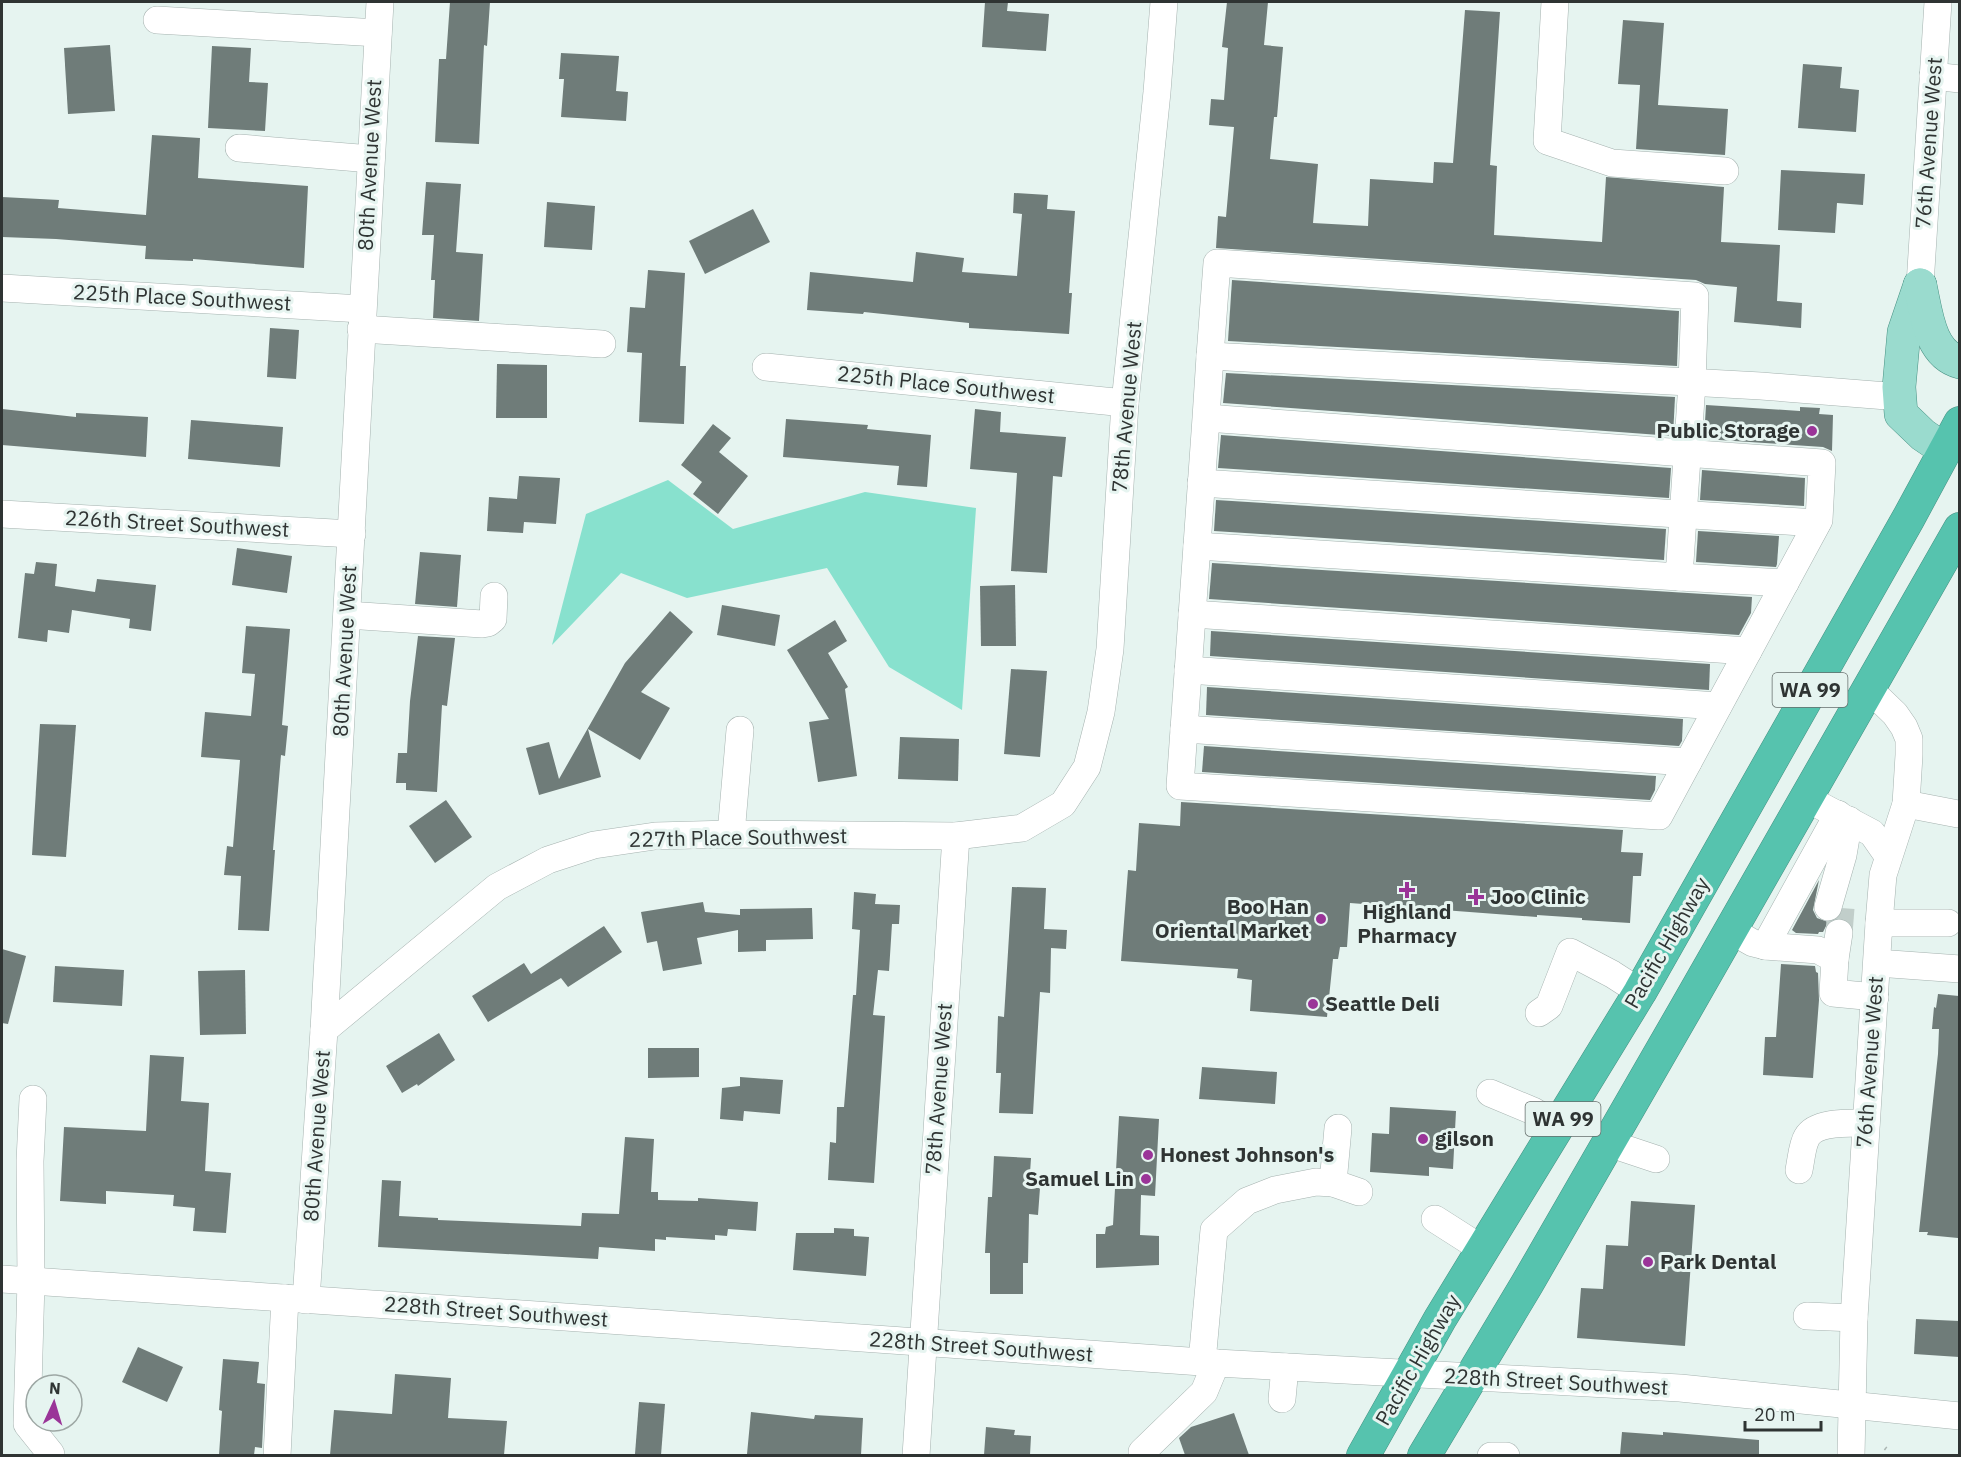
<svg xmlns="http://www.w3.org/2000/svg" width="1961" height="1457" viewBox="0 0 1961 1457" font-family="'IBM Plex Sans',sans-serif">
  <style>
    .green { fill: #88e1ce }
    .building { fill: #6f7c79 }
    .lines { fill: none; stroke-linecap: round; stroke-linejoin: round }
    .minor-tunnel { stroke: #c1ceca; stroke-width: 27; stroke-dasharray: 27 14; stroke-linecap: butt }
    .minor-casing { stroke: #a5b2af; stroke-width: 28 }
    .major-casing { stroke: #489183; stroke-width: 34 }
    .highway-casing { stroke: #489183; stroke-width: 34 }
    .path { stroke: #aab5b2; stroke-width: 4; stroke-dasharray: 1.5 4.5; stroke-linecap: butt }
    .minor { stroke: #fff; stroke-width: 27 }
    .major { stroke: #9adbce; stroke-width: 33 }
    .highway { stroke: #56c3ae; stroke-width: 33 }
    .poi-dot { fill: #9a3498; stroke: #e6f4f0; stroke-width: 2 }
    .labels { text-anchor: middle; stroke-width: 6; stroke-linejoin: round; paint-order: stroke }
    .shield { fill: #e6f4f0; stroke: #666e6c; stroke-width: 1.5 }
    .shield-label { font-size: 20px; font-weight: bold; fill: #2f3433 }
    .street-label { font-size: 21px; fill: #2f3433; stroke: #e6f4f0 }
    .poi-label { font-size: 21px; font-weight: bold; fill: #2f3433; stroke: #e6f4f0; text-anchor: start }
  </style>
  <rect width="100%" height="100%" fill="#e6f4f0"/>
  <polygon class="green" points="668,480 733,529 865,492 976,508 962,710 889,667 827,568 687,598 621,573 552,645 586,514"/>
  <g class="building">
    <polygon points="450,2 490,2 487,46 484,45 479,144 435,142 439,59 446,59"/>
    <polygon points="985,2 1008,2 1007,11 1049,14 1046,51 982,47"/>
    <polygon points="1227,2 1268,2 1264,45 1283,47 1277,117 1274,117 1270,159 1318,164 1313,223 1368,226 1370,179 1433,183 1434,162 1453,163 1465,10 1500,12 1490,165 1497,166 1494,235 1602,242 1606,177 1724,187 1721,242 1780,245 1777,301 1802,303 1801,328 1734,322 1737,287 1705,284 1696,280 1216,248 1218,216 1226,217 1234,127 1209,125 1211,99 1224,100 1228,48 1222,47"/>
    <polygon points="1623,20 1664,23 1658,105 1728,109 1725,155 1636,149 1640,85 1618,84"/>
    <polygon points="110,45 115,111 68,114 64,48"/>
    <polygon points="212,46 251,48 249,82 268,83 265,131 208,128"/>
    <polygon points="561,53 619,56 616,91 628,92 626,121 561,117 564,79 559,79"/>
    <polygon points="1803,64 1842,67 1840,88 1859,90 1856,132 1798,128"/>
    <polygon points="152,135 200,138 198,178 308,186 304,268 193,259 193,261 145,259 146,246 56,239 2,237 2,197 59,200 58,208 146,215"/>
    <polygon points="1781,170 1865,174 1863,205 1837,203 1835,233 1778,230"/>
    <polygon points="426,182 461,184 456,252 483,254 479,321 433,318 435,280 431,280 434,235 422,235"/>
    <polygon points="1014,193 1048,195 1047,209 1075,211 1069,293 1072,293 1069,334 969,328 969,323 864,312 863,314 807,310 810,272 913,282 916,252 964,258 962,272 1017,276 1022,214 1013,213"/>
    <polygon points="547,202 595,206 592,250 544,247"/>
    <polygon points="753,209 770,242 705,274 689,241"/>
    <polygon points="648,270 685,273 680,366 686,366 684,424 639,422 642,353 627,352 630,307 645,308"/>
    <polygon points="1232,280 1679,311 1677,366 1228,341"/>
    <polygon points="270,328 299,330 296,379 267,377"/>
    <polygon points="497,364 547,365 547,418 496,418"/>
    <polygon points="1226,373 1675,397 1673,436 1223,403"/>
    <polygon points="1706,405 1800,411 1800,407 1820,408 1819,414 1833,415 1832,451 1823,447 1704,439"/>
    <polygon points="2,409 76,417 76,413 148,417 146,457 2,445"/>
    <polygon points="975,409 1001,412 1000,432 1066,437 1062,477 1053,476 1047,573 1011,571 1017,473 970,469"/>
    <polygon points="786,419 868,425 867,429 931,435 927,487 897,485 899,466 783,457"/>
    <polygon points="191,420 283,427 280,467 188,459"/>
    <polygon points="713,424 731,438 719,452 748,476 718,514 693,494 702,482 681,465"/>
    <polygon points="1221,435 1671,468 1669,498 1218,468"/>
    <polygon points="1702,470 1805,478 1804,506 1700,500"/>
    <polygon points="519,476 560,478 556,524 524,522 523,533 487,531 489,497 517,499"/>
    <polygon points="1216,500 1666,529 1664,560 1214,531"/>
    <polygon points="1698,531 1779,536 1777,564 1776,567 1696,562"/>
    <polygon points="237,548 292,556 287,593 232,585"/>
    <polygon points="420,552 461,555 457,607 415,604"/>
    <polygon points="36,562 57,564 55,586 95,592 97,579 156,585 151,631 129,628 130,619 72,610 69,633 48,630 47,642 18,638 25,573 34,574"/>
    <polygon points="1212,563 1752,597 1751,613 1739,635 1209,599"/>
    <polygon points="1015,585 1016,646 981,646 980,586"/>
    <polygon points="722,605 780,615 775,646 717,635"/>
    <polygon points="670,611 693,632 641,692 670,708 640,760 588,729 601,777 539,795 526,748 549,742 559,779 625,663"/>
    <polygon points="835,620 847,641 828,653 848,687 845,689 857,776 818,782 809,722 829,719 787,650"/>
    <polygon points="246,626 290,629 282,725 288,726 285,756 281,755 273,850 275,850 269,931 238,930 241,876 224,875 227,846 233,847 240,760 201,757 205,712 251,716 255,674 242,673"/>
    <polygon points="1211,631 1710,664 1709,690 1210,656"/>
    <polygon points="418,636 455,638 447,706 442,705 437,792 406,790 406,783 396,783 398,753 407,753 410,701"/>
    <polygon points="1011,669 1047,671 1040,757 1004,754"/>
    <polygon points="1207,687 1683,719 1682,741 1679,746 1206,715"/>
    <polygon points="40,724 76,725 66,857 32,855"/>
    <polygon points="900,737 959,739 958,781 898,779"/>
    <polygon points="1204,746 1656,776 1655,790 1650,800 1202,772"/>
    <polygon points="446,800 472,837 435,863 409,826"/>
    <polygon points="1181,802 1623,830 1621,852 1643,853 1641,876 1633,876 1630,923 1582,920 1582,918 1537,915 1537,917 1350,903 1347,947 1340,947 1338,959 1333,959 1327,1017 1250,1011 1252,980 1237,978 1238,969 1121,961 1128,870 1136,871 1139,823 1180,826"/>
    <polygon points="1819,880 1813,910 1817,918 1828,922 1823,932 1819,932 1818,934 1796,933 1792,930"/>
    <polygon points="1012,887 1046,888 1044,929 1067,930 1066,949 1051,948 1050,993 1040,992 1033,1114 999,1113 1001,1073 996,1073 998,1016 1004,1017"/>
    <polygon points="854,892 876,894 875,904 900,905 899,924 892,924 889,971 878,970 873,1015 885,1016 874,1183 828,1180 830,1142 836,1143 837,1107 844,1107 853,995 856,995 860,930 852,929"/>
    <polygon points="703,902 705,912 740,915 740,909 812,908 813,939 766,940 766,951 738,952 738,930 697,938 702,964 663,971 657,941 647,943 641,912"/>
    <polygon points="604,926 622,952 568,987 561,978 488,1022 472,996 524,963 531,974"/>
    <polygon points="2,949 26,956 8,1024 2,1023"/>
    <polygon points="1781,964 1815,966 1816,972 1818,973 1819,1000 1813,1078 1763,1075 1765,1037 1776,1037"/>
    <polygon points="55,966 124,970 122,1006 53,1002"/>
    <polygon points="245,970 246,1034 200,1035 198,971"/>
    <polygon points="1938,994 1959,996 1959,1235 1958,1238 1927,1235 1928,1232 1919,1232 1938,1054 1939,1029 1932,1029 1934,1007 1936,1008"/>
    <polygon points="439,1033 455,1060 418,1086 417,1084 402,1093 386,1066"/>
    <polygon points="648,1048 699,1048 699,1077 648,1078"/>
    <polygon points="150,1055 184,1057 181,1101 209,1103 205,1171 231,1173 226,1233 193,1231 195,1208 173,1206 174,1195 106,1191 106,1204 60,1201 64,1127 146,1131"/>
    <polygon points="1202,1067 1277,1072 1275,1104 1199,1099"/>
    <polygon points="740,1077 783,1080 780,1114 744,1111 743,1121 720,1119 722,1088 740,1086"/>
    <polygon points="1390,1107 1456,1111 1453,1169 1429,1167 1429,1176 1370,1172 1372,1133 1389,1134"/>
    <polygon points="1119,1116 1159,1119 1155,1196 1141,1195 1140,1235 1159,1236 1159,1265 1096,1268 1096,1234 1105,1234 1106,1227 1113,1225"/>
    <polygon points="625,1137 654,1139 651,1192 658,1192 658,1200 698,1201 698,1198 758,1202 756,1231 728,1229 727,1236 715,1235 715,1240 666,1237 666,1240 655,1239 655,1251 599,1247 598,1259 378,1247 382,1180 401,1181 399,1216 438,1218 438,1220 581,1226 582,1213 619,1214"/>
    <polygon points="994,1156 1031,1158 1029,1188 1040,1188 1038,1215 1029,1214 1028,1263 1023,1263 1023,1294 990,1294 990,1253 985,1253 988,1197 992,1197"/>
    <polygon points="1631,1201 1695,1205 1685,1346 1577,1338 1581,1288 1603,1289 1606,1245 1628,1246"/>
    <polygon points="834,1228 854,1229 854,1236 869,1237 866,1276 793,1270 796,1233 834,1233"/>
    <polygon points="1916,1319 1959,1321 1959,1357 1914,1354"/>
    <polygon points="138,1347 183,1367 167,1402 122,1382"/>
    <polygon points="223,1359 259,1362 257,1383 265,1384 262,1448 255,1447 254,1455 219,1455 222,1411 219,1410"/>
    <polygon points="395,1374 451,1378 448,1418 507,1421 504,1455 330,1455 334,1410 392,1414"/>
    <polygon points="639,1402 665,1404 661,1455 635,1454"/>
    <polygon points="751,1412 814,1419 815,1415 863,1418 861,1455 747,1454"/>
    <polygon points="1234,1413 1249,1455 1185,1455 1179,1438 1191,1427"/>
    <polygon points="986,1427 1015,1430 1014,1435 1031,1436 1030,1455 984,1455"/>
    <polygon points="1622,1432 1663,1435 1663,1432 1759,1440 1759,1455 1620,1455"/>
  </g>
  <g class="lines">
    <polyline class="minor-tunnel" points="1839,933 1841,908"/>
    <defs>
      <g id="minor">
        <polyline points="1555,2 1547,141 1612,163 1725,171"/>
        <polyline points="157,20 378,33"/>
        <polyline points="1933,76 1960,79"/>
        <polyline points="239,148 371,159"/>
        <polyline points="1920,285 1938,2"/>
        <polyline points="2,288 362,309"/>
        <polyline points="361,329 602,344"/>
        <polyline points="766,367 1125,403"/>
        <polyline points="1206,418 1822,463 1819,520 1659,816 1180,786 1206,418 1210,356 1761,386 1900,397"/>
        <polyline points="1201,483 1817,523"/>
        <polyline points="2,514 352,534"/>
        <polyline points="1197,546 1679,577 1692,383 1695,296 1217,263 1210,356"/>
        <polyline points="1679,577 1785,583"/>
        <polyline points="1192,614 1748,651"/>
        <polyline points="347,615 482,624 488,623 493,619 494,596"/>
        <polyline points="1188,670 1718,706"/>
        <polyline points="1184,729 1688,762"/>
        <polyline points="1906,804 1958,814"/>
        <polyline points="1821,806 1872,833 1888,856"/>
        <polyline points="731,834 740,730"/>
        <polyline points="1828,907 1843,855 1849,820"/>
        <polyline points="1879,923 1948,923"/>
        <polyline points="1730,930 1753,943 1765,946 1838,814"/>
        <polyline points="1765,946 1818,950 1835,959 1833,993 1875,997"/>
        <polyline points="1835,959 1839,933"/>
        <polyline points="1877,963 1960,969"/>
        <polyline points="1539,1013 1549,1006 1570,952 1612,974 1640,992"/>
        <polyline points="324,1030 497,887 548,860 594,845 655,836 731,834 956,836 1022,828 1063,804 1087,767 1101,712 1110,649 1125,403 1157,92 1164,2"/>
        <polyline points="1490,1093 1533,1111 1559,1126"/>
        <polyline points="33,1099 30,1161 31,1281 27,1424 51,1454"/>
        <polyline points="1608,1143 1656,1159"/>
        <path d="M1799 1170C1801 1161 1802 1145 1807 1137 1816 1121 1850 1123 1866 1123"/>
        <polyline points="1333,1183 1338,1128"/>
        <polyline points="1435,1219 1482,1249"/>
        <polyline points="2,1279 565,1317 1216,1363 1680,1388 1960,1416"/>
        <polyline points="306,1300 324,1030 380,2"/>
        <polyline points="1807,1316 1854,1318"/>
        <polyline points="1202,1362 1214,1230 1247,1201 1275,1190 1316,1182 1333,1183 1359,1192"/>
        <polyline points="1282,1399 1285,1367"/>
        <polyline points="277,1456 285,1298"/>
        <polyline points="916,1456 956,836"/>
        <polyline points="1142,1456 1142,1452 1204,1392 1216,1363"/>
        <polyline points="1491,1456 1506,1456"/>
        <polyline points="1851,1456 1854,1318 1879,923 1883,875 1906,804 1909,755 1909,739 1904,727 1895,714 1868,688"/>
      </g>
      <g id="major">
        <polyline points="1920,285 1904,332 1899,387 1901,414 1923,435 1945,450"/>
        <path d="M1920 285C1926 311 1929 354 1960 362"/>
      </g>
      <g id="highway">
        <polyline points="1363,1456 1440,1319 1640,992 1908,519 1960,423"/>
        <polyline points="1424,1456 1527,1284 1685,1010 1960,529"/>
      </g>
    </defs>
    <use href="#minor" class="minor-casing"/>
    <use href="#major" class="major-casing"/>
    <use href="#highway" class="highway-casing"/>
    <polyline class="path" points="1885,1448 1889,1451"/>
    <use href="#minor" class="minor"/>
    <use href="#major" class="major"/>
    <use href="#highway" class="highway"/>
  </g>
  <g class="poi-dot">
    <circle cx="1812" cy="431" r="6"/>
    <path d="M1404 881h6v6h6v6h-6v6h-6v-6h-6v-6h6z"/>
    <path d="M1473 888h6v6h6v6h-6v6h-6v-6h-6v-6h6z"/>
    <circle cx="1321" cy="919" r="6"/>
    <circle cx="1313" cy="1004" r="6"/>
    <circle cx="1423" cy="1139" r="6"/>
    <circle cx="1148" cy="1155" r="6"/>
    <circle cx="1146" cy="1179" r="6"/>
    <circle cx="1648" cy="1262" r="6"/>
  </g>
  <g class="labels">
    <g class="shield">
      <rect x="1772.5" y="673" width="75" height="34" rx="4.5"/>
      <rect x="1525.5" y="1102" width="75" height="34" rx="4.5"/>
    </g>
    <g class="shield-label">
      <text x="1810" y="697">WA 99</text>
      <text x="1563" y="1126">WA 99</text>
    </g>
    <g class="street-label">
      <text transform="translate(1929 143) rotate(-86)" y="7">76th Avenue West</text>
      <text transform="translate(370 165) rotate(-87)" y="7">80th Avenue West</text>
      <text transform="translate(182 298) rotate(3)" y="7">225th Place Southwest</text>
      <text transform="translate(946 385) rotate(6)" y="7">225th Place Southwest</text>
      <text transform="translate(1127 407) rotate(-85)" y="7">78th Avenue West</text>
      <text transform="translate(177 524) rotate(3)" y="7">226th Street Southwest</text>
      <text transform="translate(345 651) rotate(-87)" y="7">80th Avenue West</text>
      <text transform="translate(738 838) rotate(-1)" y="7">227th Place Southwest</text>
      <text transform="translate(1667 943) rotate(-60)" y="7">Pacific Highway</text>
      <text transform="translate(1870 1062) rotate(-86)" y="7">76th Avenue West</text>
      <text transform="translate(939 1089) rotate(-86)" y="7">78th Avenue West</text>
      <text transform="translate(317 1136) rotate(-86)" y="7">80th Avenue West</text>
      <text transform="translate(496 1312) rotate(4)" y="7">228th Street Southwest</text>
      <text transform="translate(981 1347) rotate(4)" y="7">228th Street Southwest</text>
      <text transform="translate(1418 1360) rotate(-60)" y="7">Pacific Highway</text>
      <text transform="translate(1556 1382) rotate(3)" y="7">228th Street Southwest</text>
    </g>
    <g class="poi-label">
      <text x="1800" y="438" text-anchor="end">Public Storage</text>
      <text x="1490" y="904">Joo Clinic</text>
      <text x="1309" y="914" text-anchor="end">Boo Han<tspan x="1309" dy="24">Oriental Market</tspan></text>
      <text x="1407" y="919" text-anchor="middle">Highland<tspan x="1407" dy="24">Pharmacy</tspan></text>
      <text x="1325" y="1011">Seattle Deli</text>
      <text x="1435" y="1146">gilson</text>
      <text x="1160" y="1162">Honest Johnson's</text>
      <text x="1134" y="1186" text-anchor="end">Samuel Lin</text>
      <text x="1660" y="1269">Park Dental</text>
    </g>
  </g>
  <rect width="1961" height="1457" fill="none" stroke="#2f3433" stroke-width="6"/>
  <g transform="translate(54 1403) rotate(4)"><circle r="28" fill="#e6f4f0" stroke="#9da7a4" stroke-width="1.5"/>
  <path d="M0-4.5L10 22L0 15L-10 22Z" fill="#9a3498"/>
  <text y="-9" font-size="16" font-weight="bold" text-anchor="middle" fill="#2f3433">N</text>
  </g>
  <path d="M1745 1421v9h76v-9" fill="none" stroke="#2f3433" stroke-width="3"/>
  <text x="1754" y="1421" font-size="18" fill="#2f3433" stroke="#e6f4f0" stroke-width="4.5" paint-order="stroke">20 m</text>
</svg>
